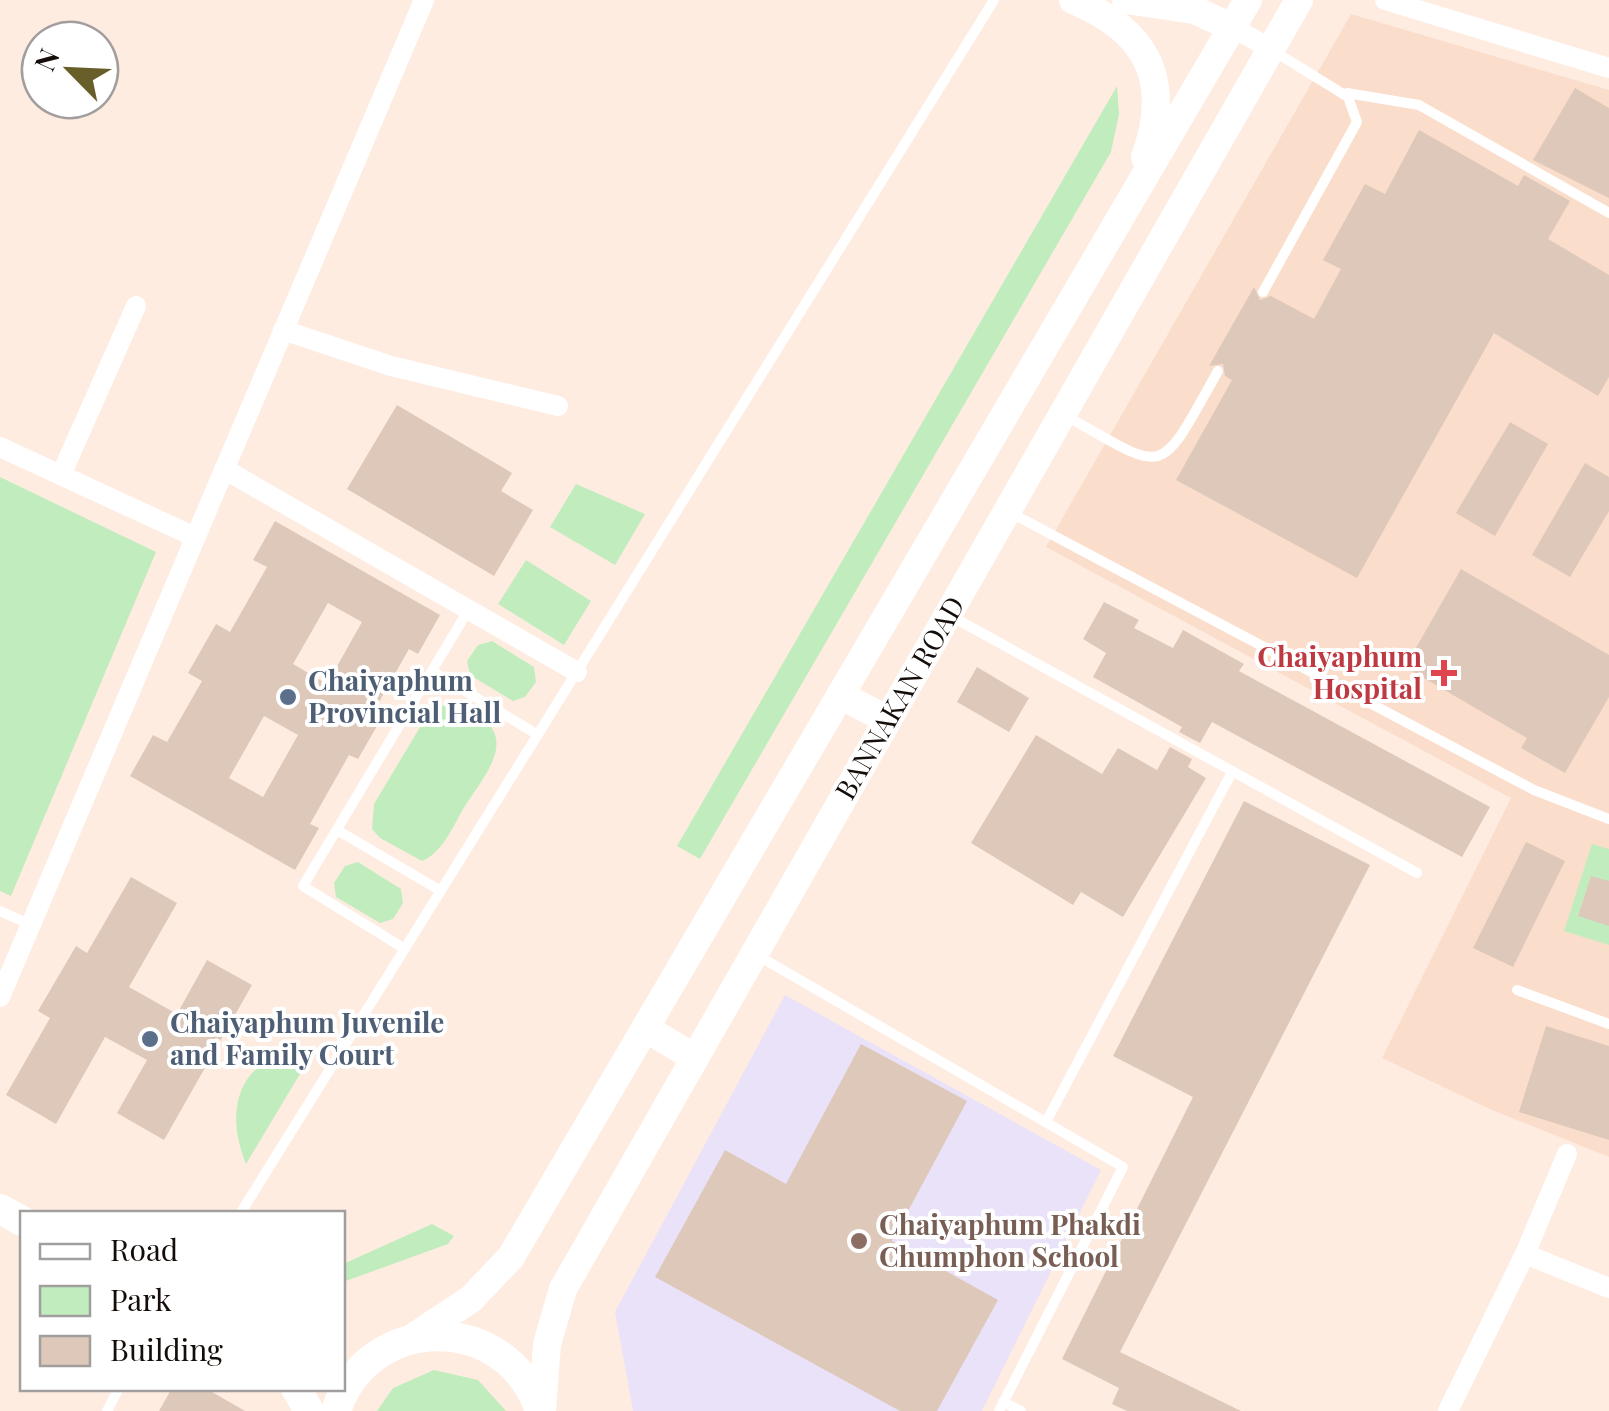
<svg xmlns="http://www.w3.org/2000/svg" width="1609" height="1411" viewBox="0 0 1609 1411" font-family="'Playfair Display',serif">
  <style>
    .built { fill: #fbddcb }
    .education { fill: #eae2f8 }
    .green { fill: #c1edbe }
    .building { fill: #dec8ba; fill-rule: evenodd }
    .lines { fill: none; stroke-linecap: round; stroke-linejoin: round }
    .lane { stroke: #fff; stroke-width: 10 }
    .street { stroke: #fff; stroke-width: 20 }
    .secondary { stroke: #fff; stroke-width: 28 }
    .primary { stroke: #fff; stroke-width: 30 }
    .health-dot { fill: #e0444e; stroke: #fff; stroke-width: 4 }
    .service-dot { fill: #5c6f8a; stroke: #fff; stroke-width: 4 }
    .education-dot { fill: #8d6e63; stroke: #fff; stroke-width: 4 }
    .labels { text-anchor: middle; stroke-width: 8; stroke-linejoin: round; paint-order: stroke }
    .health-label { font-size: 28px; font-weight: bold; fill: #be3a42; stroke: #fff; text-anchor: end }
    .service-label { font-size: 28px; font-weight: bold; fill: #4e5e75; stroke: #fff; text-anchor: start }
    .street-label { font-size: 28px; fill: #150d09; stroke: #fff }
    .education-label { font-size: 28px; font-weight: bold; fill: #785e54; stroke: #fff; text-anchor: start }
  </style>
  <rect width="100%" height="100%" fill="#ffece1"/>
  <polygon class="built" points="1351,14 1609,90 1609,1157 1492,1110 1382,1058 1511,798 1046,547"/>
  <polygon class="education" points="785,995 1101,1170 982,1411 633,1411 615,1312"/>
  <g class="green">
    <polygon points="1117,86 1119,114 1111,152 700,859 677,846"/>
    <polygon points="0,477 156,552 11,896 0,891"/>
    <polygon points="576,484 645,514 615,565 550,527"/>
    <polygon points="526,560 591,601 564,645 498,604"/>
    <polygon points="492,641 534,667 536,682 525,697 513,701 470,675 467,661 478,645"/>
    <path d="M448 703C459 704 466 708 476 714 519 739 484 776 465 806 454 824 443 853 422 861L380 838 372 829 374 804 429 712Z"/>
    <polygon points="1592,844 1609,849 1609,945 1564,931"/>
    <polygon points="358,862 401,889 403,903 393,919 380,923 336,897 334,883 345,866"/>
    <path d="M316 1047 246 1164C220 1100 246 1051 316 1047Z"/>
    <polygon points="432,1224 454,1236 448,1244 343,1282 343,1264"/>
    <polygon points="434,1370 478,1380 506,1411 377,1411 393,1388"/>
  </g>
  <g class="building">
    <polygon points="1575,88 1609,108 1609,198 1533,160"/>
    <polygon points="1419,130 1518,186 1524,175 1570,201 1548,239 1609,275 1609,377 1598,396 1494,333 1357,578 1176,480 1232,380 1225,376 1223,364 1209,366 1254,287 1260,300 1271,296 1314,319 1341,269 1323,260 1365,184 1385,194"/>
    <polygon points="397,405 512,473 501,491 533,510 494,576 347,489"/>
    <polygon points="1510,422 1548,444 1495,536 1456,513"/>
    <polygon points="1585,463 1609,477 1609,511 1570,577 1532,555"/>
    <path d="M275 521 440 615 418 654 409 649 375 709 384 714 358 759 349 755 310 824 319 828 295 870 130 776 153 735 167 742 202 681 188 673 216 624 230 632 267 567 253 560ZM328 603 362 622 327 684 293 664ZM264 716 298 735 263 797 229 778Z"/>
    <polygon points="1461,569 1609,655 1609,697 1565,773 1521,748 1527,738 1405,667"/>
    <polygon points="1104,602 1139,620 1134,628 1173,648 1183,630 1244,664 1239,671 1490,807 1462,857 1212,722 1200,743 1179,732 1182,727 1093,677 1106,653 1083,639"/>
    <polygon points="977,667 1029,698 1009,732 957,702"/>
    <polygon points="1036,735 1102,774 1118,748 1157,770 1170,747 1192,759 1188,767 1206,778 1123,917 1081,892 1073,905 971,843"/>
    <polygon points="1244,801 1370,865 1120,1352 1241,1411 1127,1411 1112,1404 1119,1388 1062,1359 1193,1097 1113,1056"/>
    <polygon points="1526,842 1565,861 1513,967 1473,948"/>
    <polygon points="1591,876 1609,881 1609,926 1578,916"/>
    <polygon points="131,877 177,903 129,987 177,1014 207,960 252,985 164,1140 117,1113 147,1060 105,1037 56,1124 6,1095 50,1018 38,1011 76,946 87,953"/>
    <polygon points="1546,1026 1609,1046 1609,1140 1519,1112"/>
    <polygon points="861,1044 967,1101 892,1241 998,1300 937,1411 900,1411 655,1277 725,1150 786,1184"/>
    <polygon points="172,1388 205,1388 245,1411 159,1411"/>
  </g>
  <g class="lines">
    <g class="lane">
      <polyline points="1347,93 1419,105 1609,213"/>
      <polyline points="1263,292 1357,122 1348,97 1272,50"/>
      <path d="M1063 414C1170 475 1157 479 1218 371"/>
      <polyline points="1009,512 1534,790 1609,819"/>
      <polyline points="949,615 1417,873"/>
      <polyline points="432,671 538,735"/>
      <polyline points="337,830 441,891"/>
      <polyline points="0,911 31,925"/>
      <polyline points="405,949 303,886 469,609"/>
      <polyline points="755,954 1123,1167 999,1411"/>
      <polyline points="1517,990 1609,1024"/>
      <polyline points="1046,1122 1232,772"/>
      <polyline points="240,1214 994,0"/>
      <polyline points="1003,1402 1021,1411"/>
      <polyline points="107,1411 119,1388"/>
    </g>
    <g class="street">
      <polyline points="1385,0 1609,68"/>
      <polyline points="1232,27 1271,49"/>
      <polyline points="283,330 391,366 558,406"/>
      <polyline points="0,447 195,537"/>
      <polyline points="224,469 577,672"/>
      <polyline points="61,475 136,306"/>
      <polyline points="0,997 424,0"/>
      <polyline points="1525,1254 1609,1288"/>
      <polyline points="1448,1411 1525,1254 1567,1154"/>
    </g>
    <g class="secondary">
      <path d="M1073 0C1146 30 1173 79 1145 157"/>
      <polyline points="1126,0 1194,10 1232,27"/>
      <polyline points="840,695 888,720"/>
      <polyline points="645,1028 695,1058"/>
      <polyline points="415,1336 471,1299 511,1257 1248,0"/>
      <polyline points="542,1411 547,1344 563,1289 1299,0"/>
    </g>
    <g class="primary">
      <polyline points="0,1209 22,1221"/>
      <polyline points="296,1388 309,1411"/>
      <path d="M336 1411C368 1312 508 1311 540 1411"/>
    </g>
  </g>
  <path class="health-dot" d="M1439 658h10v10h10v10h-10v10h-10v-10h-10v-10h10z"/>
  <g class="service-dot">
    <circle cx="288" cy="697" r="10"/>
    <circle cx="150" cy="1039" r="10"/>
  </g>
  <circle class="education-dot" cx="859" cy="1241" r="10"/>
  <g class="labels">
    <g class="health-label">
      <text x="1422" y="667">Chaiyaphum<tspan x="1422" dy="32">Hospital</tspan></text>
    </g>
    <g class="service-label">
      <text x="308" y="691">Chaiyaphum<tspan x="308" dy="32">Provincial Hall</tspan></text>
      <text x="170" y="1033">Chaiyaphum Juvenile<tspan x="170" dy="32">and Family Court</tspan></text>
    </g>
    <g class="street-label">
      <text transform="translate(900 698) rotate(-60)" y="10">BANNAKAN ROAD</text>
    </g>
    <g class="education-label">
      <text x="879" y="1235">Chaiyaphum Phakdi<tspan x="879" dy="32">Chumphon School</tspan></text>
    </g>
  </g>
  <rect x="20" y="1211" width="325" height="180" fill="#ffffff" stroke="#a19e9d" stroke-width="2.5"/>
  <rect x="40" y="1244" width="50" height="15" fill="#ffffff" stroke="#a19e9d" stroke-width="2.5"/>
  <text x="110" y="1261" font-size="30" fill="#150d09">Road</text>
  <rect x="40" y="1286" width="50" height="30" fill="#c1edbe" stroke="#a19e9d" stroke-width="2.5"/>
  <text x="110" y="1311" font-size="30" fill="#150d09">Park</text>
  <rect x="40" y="1336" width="50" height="30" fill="#dec8ba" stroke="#a19e9d" stroke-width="2.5"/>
  <text x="110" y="1361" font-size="30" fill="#150d09">Building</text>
  <g transform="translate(70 70) rotate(294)"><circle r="48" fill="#ffffff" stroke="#a19e9d" stroke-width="2.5"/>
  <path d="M0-8L18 38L0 25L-18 38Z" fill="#675e2a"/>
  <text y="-15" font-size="28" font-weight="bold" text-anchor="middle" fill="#150d09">N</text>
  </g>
</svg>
